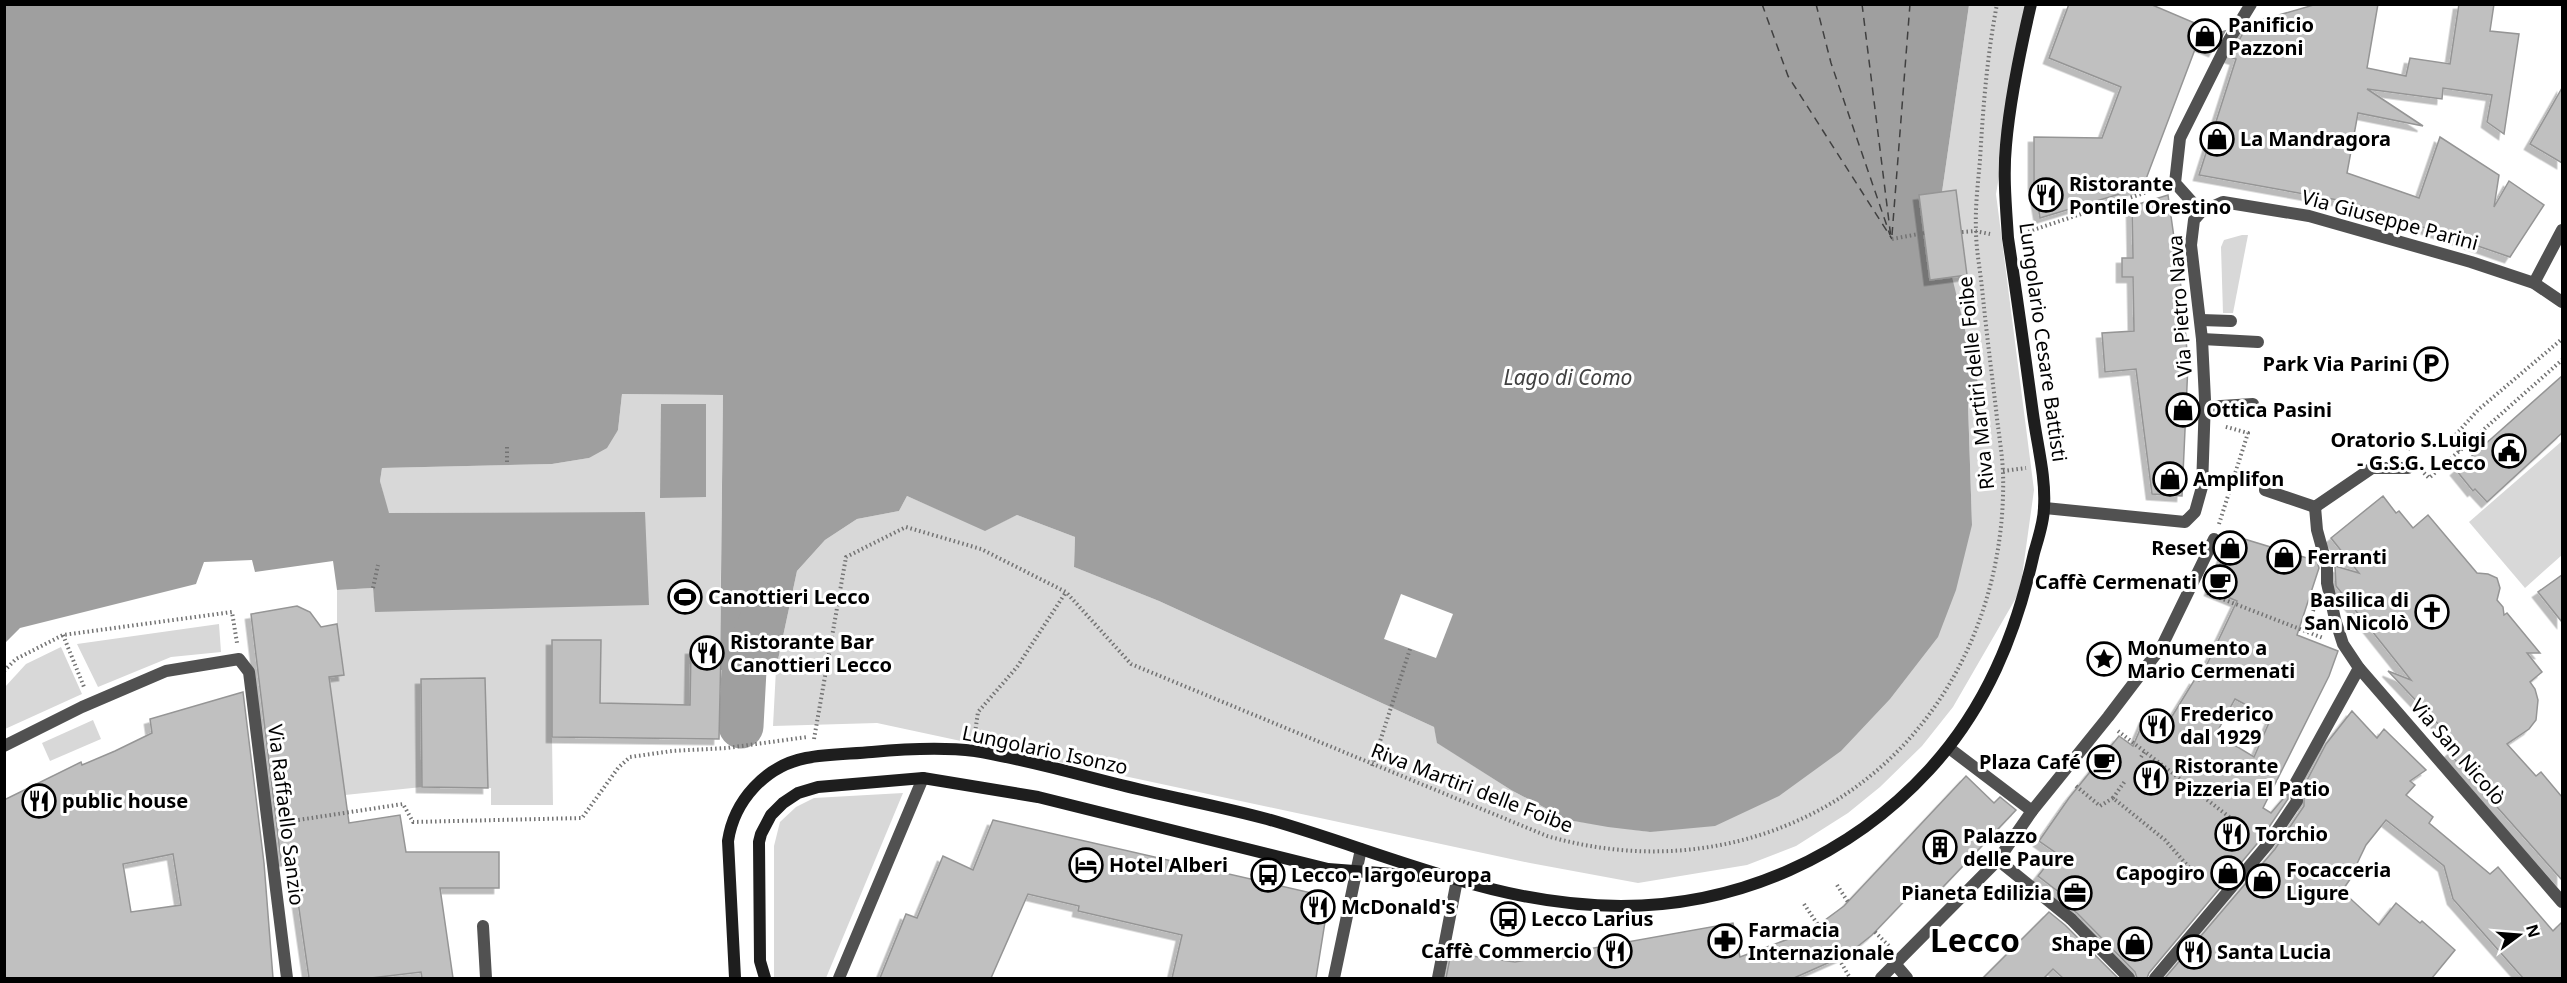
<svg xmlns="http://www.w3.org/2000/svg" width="2567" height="983" viewBox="0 0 2567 983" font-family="'Noto Sans',sans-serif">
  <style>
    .green { fill: #d8d8d8 }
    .water { fill: #9f9f9f }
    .pier { fill: #fff }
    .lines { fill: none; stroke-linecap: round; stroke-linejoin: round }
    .river { stroke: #9f9f9f; stroke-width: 45 }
    .ferry { stroke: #404040; stroke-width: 1.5; stroke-dasharray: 8 6; stroke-linecap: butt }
    .building { fill: #c0c0c0; stroke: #959595; stroke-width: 1.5; fill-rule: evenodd; filter: url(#shadow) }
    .path { stroke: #737373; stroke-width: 4; stroke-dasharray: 1.5 3; stroke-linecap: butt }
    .service { stroke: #515151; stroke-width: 12 }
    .pedestrian { stroke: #515151; stroke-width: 12 }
    .minor { stroke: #515151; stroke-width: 12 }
    .tertiary { stroke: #515151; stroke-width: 12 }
    .secondary { stroke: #1e1e1e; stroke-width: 12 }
    .labels { text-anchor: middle; stroke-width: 6; stroke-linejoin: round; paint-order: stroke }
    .poi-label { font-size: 20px; font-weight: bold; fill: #000; stroke: #fff; text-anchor: start }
    .street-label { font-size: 20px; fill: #000; stroke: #fff }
    .water-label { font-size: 21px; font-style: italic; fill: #404040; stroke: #fff }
    .town-label { font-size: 32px; font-weight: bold; fill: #000; stroke: #fff }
  </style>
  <defs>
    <filter id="shadow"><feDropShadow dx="-5.5" dy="5.5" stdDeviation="0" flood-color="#0004"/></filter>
  </defs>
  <rect width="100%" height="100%" fill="#fff"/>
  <g class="green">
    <polygon points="1969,5 2028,5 1996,194 2034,490 2020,591 1953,707 1922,746 1880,787 1848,813 1796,846 1747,865 1638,883 1530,863 877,723 773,726 776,669 797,571 825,540 857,519 899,511 907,496 985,530 1017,515 1075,537 1074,567 1159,601 1434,727 1438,743 1511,790 1568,820 1650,832 1972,525 1968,404 1919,195 1942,192"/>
    <polygon points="2242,235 2248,235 2233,313 2223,313 2221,247 2224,240"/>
    <polygon points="622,394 723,395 719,739 552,737 553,805 491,805 491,788 422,787 345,795 329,677 344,675 337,624 337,590 373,588 376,612 645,512 388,513 380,481 382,468 552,464 589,458 618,430"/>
    <polygon points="2562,441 2562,555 2525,588 2469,522"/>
    <polygon points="219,624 221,652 171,657 98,687 77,644"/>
    <polygon points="61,647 82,694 5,729 5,687 26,664"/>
    <polygon points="93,720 101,739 50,761 42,743"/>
    <polygon points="903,793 826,978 774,978 774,846 780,822 796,807 814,798"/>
  </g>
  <g class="water">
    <polygon points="5,5 1969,5 1942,192 1919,195 1952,277 1979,387 1968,404 1972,525 1956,590 1938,637 1890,699 1841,751 1779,796 1715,826 1650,832 1608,827 1568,820 1511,790 1437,743 1434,727 1159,601 1074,567 1075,537 1017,515 985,531 907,496 899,511 857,519 825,540 797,571 776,669 720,670 723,395 622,394 618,430 607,448 589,458 552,464 382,468 380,481 389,513 645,512 649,605 375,612 373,588 337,590 333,561 255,572 252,560 204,562 196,584 20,628 5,643"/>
    <polygon points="661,404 706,404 706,497 660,498"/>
    <polygon points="2100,645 2116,655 2104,674 2088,664"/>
  </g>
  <polygon class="pier" points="1401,594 1453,614 1436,658 1384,639"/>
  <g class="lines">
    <polyline class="river" points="741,726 744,670 764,613"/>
    <g class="ferry">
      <polyline points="1762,4 1788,76 1892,239"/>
      <polyline points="1816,4 1831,63 1890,235"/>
      <polyline points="1862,4 1891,238"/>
      <polyline points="1892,235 1910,4"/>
    </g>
  </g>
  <g class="building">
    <polygon points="2069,4 2150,4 2218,33 2225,31 2214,51 2197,44 2143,187 2040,218 2034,183 2034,137 2102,138 2121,87 2049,58"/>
    <polygon points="2317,4 2378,4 2367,68 2406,76 2410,58 2450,64 2459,4 2494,4 2490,31 2519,34 2504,134 2487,122 2492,95 2443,88 2442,99 2367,89 2423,126 2358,113 2347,173 2419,198 2440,137 2499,175 2494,207 2509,181 2544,205 2510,257 2349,202 2199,175 2236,59 2230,57 2248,24"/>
    <polygon points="2562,88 2562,163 2530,144"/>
    <polygon points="1956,190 1967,275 1930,280 1919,195"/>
    <polygon points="2168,195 2183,301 2188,364 2182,496 2152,494 2136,369 2105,372 2102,333 2134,331 2133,277 2122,277 2122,258 2133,258 2132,206"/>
    <polygon points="2562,376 2562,433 2487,502 2475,489 2473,491 2456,470"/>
    <polygon points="2383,496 2396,513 2399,511 2413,528 2428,515 2477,573 2488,574 2497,578 2500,588 2497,600 2503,607 2504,615 2507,613 2540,653 2527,653 2542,672 2530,682 2535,689 2538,700 2536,720 2529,729 2507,744 2536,776 2541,772 2562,797 2562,880 2449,753 2458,745 2388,671 2411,680 2336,586 2335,566 2359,573 2331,538"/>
    <path d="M2231 535 2317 561 2319 568 2297 635 2338 651 2329 676 2263 808 2271 813 2288 793V799L2261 839 2149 973 2147 978H2137L2135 972 2077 913 2060 900 2064 896 2038 876 2056 853 2039 841 2069 798 2119 736 2133 746 2145 718 2163 731 2195 679 2199 681 2237 601 2210 590ZM2235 699 2271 718 2254 757 2216 734Z"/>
    <polygon points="2562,575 2562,622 2538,592"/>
    <polygon points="297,606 310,612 321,627 337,624 344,675 329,677 349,823 400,815 406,852 499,852 499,888 440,888 453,978 422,978 421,972 371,978 309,978 292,860 281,861 251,614"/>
    <polygon points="552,640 601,640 600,703 690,705 691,649 721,649 719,739 552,737"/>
    <polygon points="485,678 488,788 422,787 421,679"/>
    <path d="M243 692 264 863 273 978H4V800L81 762 82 765 115 751 152 733 150 719ZM173 854 181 905 131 912 123 864Z"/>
    <polygon points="2352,711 2377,738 2384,729 2426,770 2410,781 2415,785 2406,795 2433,817 2429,823 2490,874 2498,867 2553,931 2562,922 2562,978 2523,978 2453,899 2444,866 2386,820 2366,845 2352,874 2353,875 2342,891 2379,925 2396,903 2420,923 2422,921 2455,950 2432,978 2165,978 2275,849 2304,806 2304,786 2326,744"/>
    <polygon points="1966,776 1994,803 2000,797 2016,810 1942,888 1930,893 1914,891 1872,935 1848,954 1794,978 1446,978 1451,953 1515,962 1733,923 1740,957 1810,931 1844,906"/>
    <polygon points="993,820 1329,897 1316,978 1172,978 1182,935 1078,911 1079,906 1028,894 991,978 880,978 906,914 917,918 943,856 973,870"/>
    <polygon points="2049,912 2065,925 2118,978 2063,978 2053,969 2044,978 1983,978"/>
  </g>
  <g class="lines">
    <g class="path">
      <polyline points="1962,232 1975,231 1990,234"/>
      <polyline points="2024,233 2159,188"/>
      <polyline points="1892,239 1924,233"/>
      <polyline points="507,447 507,465"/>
      <polyline points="2408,450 2411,437"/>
      <polyline points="2460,451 2450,441 2478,410 2562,339"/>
      <polyline points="2003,471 2026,468"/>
      <polyline points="2424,473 2429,478 2562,360"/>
      <polyline points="2235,480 2250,485"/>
      <polyline points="2219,524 2248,433 2223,426"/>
      <polyline points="373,588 378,565"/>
      <polyline points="2207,593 2323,638"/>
      <polyline points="2305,632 2314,608"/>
      <polyline points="63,635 84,687"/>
      <polyline points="4,671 16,659 63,635 232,612 237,643"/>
      <polyline points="2118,731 2241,826"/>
      <polyline points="975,733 978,712 1017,667 1066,592"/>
      <path d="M814 739 846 557 906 527 981 549 1066 592 1131 664 1547 836C1640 863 1737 855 1823 808 1943 741 2007 608 2003 472 2002 451 1998 430 1996 409 1991 368 1986 328 1982 288 1980 269 1976 249 1976 230 1975 207 1978 183 1980 160 1983 108 1987 56 1997 4"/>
      <polyline points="2141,757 2145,751"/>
      <polyline points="1372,766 1410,649"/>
      <polyline points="2076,786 2100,806 2113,798 2165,840 2201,881"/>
      <polyline points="2113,798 2125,781"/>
      <polyline points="285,822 403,804 413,822 582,818 618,768 630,757 672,751 727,748 807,737"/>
      <polyline points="1837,885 1848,902"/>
      <polyline points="1804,904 1818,925"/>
      <polyline points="1875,932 1889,946"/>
      <polyline points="1839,959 1850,978"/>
    </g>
    <g class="service">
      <polyline points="2201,320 2231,321"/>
      <polyline points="2202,339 2258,342"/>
      <polyline points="2205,407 2253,404"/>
      <polyline points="1438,978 1457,880"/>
    </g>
    <g class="pedestrian">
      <polyline points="1949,748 2032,811"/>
      <polyline points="1998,860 2071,919"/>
      <polyline points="1896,965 1907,978"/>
      <polyline points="1881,978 1998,860 2032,811 2108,717 2162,646 2214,539"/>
    </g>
    <g class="minor">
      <polyline points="2201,212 2175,183 2180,138 2229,40 2251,4"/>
      <polyline points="2534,283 2562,230"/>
      <polyline points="2265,490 2315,507 2372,468 2408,468"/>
      <polyline points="2315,507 2317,530 2327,566 2327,583 2335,619 2343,644 2359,668 2562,902"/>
      <polyline points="4,746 82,707 166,671 239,659 249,672 287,978"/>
      <polyline points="2071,919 2129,978"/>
      <polyline points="483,926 486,978"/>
      <polyline points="839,978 923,778"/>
      <polyline points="1334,978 1361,849"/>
      <polyline points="2155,978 2268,844 2297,801 2295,784 2359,668"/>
    </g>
    <polyline class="tertiary" points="2045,508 2185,522 2195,512 2202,487 2205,400 2202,339 2191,245 2194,220 2201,212 2223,202 2309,216 2471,262 2534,283 2562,302"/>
    <g class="secondary">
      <path d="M735 978 728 841C734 801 765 766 806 758 827 754 850 754 872 752 905 749 941 747 975 751 1024 759 1073 773 1121 785 1169 797 1219 806 1267 819 1330 837 1392 861 1455 879 1508 895 1566 906 1621 906 1738 906 1850 856 1929 770 1986 708 2016 634 2034 553 2038 539 2044 522 2044 507 2046 477 2037 444 2033 414 2025 355 2017 297 2008 238 2006 207 2003 176 2006 145 2010 98 2020 51 2031 4"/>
      <polyline points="765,978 760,961 759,842 761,834 771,815 783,803 798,793 818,787 923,778 1038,797 1328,869 1432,877"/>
    </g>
  </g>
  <defs>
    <symbol id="shop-ring" viewBox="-11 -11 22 22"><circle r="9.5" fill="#fff" stroke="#000" stroke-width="1.5"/><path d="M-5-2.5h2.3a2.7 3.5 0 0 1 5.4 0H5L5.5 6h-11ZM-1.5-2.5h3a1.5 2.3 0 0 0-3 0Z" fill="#000"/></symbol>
    <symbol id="restaurant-ring" viewBox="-11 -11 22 22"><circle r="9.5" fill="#fff" stroke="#000" stroke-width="1.5"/><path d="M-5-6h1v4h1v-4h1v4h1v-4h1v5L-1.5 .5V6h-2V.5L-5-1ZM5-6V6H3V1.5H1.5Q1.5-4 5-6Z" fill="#000"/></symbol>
    <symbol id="parking-ring" viewBox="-11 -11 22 22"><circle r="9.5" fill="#fff" stroke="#000" stroke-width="1.5"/><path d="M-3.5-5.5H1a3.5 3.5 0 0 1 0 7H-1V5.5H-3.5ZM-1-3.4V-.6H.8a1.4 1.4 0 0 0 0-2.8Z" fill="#000"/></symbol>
    <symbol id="civic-ring" viewBox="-11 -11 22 22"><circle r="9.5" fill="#fff" stroke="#000" stroke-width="1.5"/><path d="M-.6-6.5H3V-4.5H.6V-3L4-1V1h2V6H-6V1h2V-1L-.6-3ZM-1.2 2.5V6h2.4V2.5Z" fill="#000"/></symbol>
    <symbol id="cafe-ring" viewBox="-11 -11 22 22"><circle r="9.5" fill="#fff" stroke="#000" stroke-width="1.5"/><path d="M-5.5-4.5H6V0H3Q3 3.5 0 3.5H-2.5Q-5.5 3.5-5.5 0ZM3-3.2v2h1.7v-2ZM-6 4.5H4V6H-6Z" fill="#000"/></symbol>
    <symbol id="stadium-ring" viewBox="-11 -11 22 22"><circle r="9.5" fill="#fff" stroke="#000" stroke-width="1.5"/><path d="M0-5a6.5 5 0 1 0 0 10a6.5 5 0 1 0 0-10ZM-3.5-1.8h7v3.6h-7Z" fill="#000"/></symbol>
    <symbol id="church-ring" viewBox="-11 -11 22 22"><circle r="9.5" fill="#fff" stroke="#000" stroke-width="1.5"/><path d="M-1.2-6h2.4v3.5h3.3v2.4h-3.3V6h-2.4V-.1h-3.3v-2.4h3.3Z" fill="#000"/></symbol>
    <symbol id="sight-ring" viewBox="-11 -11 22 22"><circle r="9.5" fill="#fff" stroke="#000" stroke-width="1.5"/><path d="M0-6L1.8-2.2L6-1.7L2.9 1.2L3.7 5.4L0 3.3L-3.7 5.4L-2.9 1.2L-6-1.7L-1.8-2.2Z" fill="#000"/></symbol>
    <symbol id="building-ring" viewBox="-11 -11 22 22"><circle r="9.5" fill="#fff" stroke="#000" stroke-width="1.5"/><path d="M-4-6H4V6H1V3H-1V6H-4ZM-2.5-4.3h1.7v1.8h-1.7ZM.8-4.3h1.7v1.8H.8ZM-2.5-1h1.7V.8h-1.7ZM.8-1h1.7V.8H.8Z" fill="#000"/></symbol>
    <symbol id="hotel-ring" viewBox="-11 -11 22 22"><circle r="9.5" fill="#fff" stroke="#000" stroke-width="1.5"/><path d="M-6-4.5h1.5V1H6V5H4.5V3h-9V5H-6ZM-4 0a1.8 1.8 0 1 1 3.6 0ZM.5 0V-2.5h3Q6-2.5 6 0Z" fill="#000"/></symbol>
    <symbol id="bus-ring" viewBox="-11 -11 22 22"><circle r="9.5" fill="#fff" stroke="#000" stroke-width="1.5"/><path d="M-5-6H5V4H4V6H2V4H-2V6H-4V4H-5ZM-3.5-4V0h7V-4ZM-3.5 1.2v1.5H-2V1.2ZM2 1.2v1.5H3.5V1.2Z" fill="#000"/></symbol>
    <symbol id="office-ring" viewBox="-11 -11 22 22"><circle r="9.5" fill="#fff" stroke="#000" stroke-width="1.5"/><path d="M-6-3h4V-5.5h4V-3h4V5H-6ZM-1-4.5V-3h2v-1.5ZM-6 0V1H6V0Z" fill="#000"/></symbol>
    <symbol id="pharmacy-ring" viewBox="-11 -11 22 22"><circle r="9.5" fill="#fff" stroke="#000" stroke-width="1.5"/><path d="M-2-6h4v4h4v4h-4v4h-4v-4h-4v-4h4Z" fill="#000"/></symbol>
  </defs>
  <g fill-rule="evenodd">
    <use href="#shop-ring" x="2186" y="17" width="38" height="38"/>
    <use href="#shop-ring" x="2198" y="120" width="38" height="38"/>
    <use href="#restaurant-ring" x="2027" y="176" width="38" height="38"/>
    <use href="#parking-ring" x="2412" y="345" width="38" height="38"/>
    <use href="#shop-ring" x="2164" y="391" width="38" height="38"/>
    <use href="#civic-ring" x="2490" y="432" width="38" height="38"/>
    <use href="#shop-ring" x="2151" y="460" width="38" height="38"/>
    <use href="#shop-ring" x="2211" y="529" width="38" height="38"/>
    <use href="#shop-ring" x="2265" y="538" width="38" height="38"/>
    <use href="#cafe-ring" x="2201" y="563" width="38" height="38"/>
    <use href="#stadium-ring" x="666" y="578" width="38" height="38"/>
    <use href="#church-ring" x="2413" y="593" width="38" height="38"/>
    <use href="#restaurant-ring" x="688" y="634" width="38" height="38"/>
    <use href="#sight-ring" x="2085" y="640" width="38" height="38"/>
    <use href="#restaurant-ring" x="2138" y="707" width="38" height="38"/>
    <use href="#cafe-ring" x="2085" y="743" width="38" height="38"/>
    <use href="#restaurant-ring" x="2132" y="759" width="38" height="38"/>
    <use href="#restaurant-ring" x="20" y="782" width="38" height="38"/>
    <use href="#restaurant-ring" x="2213" y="815" width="38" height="38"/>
    <use href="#building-ring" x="1921" y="828" width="38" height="38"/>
    <use href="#hotel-ring" x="1067" y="846" width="38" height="38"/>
    <use href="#shop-ring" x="2209" y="854" width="38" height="38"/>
    <use href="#bus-ring" x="1249" y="856" width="38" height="38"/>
    <use href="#shop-ring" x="2244" y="862" width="38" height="38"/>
    <use href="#office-ring" x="2056" y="874" width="38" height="38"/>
    <use href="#restaurant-ring" x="1299" y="888" width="38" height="38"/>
    <use href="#bus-ring" x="1489" y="900" width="38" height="38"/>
    <use href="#pharmacy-ring" x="1706" y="922" width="38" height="38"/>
    <use href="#shop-ring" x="2116" y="925" width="38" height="38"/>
    <use href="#restaurant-ring" x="1596" y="932" width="38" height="38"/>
    <use href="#restaurant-ring" x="2175" y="933" width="38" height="38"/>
  </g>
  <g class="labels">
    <g class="poi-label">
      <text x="2228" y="32">Panificio<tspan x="2228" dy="23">Pazzoni</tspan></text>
      <text x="2240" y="146">La Mandragora</text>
      <text x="2069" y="191">Ristorante<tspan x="2069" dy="23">Pontile Orestino</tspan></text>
      <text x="2408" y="371" text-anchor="end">Park Via Parini</text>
      <text x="2206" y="417">Ottica Pasini</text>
      <text x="2486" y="447" text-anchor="end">Oratorio S.Luigi<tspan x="2486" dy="23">- G.S.G. Lecco</tspan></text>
      <text x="2193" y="486">Amplifon</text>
      <text x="2207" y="555" text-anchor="end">Reset</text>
      <text x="2307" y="564">Ferranti</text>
      <text x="2197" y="589" text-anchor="end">Caffè Cermenati</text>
      <text x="708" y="604">Canottieri Lecco</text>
      <text x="2409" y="607" text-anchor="end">Basilica di<tspan x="2409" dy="23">San Nicolò</tspan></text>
      <text x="730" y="649">Ristorante Bar<tspan x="730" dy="23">Canottieri Lecco</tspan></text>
      <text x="2127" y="655">Monumento a<tspan x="2127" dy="23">Mario Cermenati</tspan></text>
      <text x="2180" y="721">Frederico<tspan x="2180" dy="23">dal 1929</tspan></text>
      <text x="2081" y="769" text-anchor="end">Plaza Café</text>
      <text x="2174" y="773">Ristorante<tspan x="2174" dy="23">Pizzeria El Patio</tspan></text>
      <text x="62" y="808">public house</text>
      <text x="2255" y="841">Torchio</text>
      <text x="1963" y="843">Palazzo<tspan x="1963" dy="23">delle Paure</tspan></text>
      <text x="1109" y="872">Hotel Alberi</text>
      <text x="2286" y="877">Focacceria<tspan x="2286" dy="23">Ligure</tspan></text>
      <text x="2205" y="880" text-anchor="end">Capogiro</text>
      <text x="1291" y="882">Lecco - largo europa</text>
      <text x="2052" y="900" text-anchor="end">Pianeta Edilizia</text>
      <text x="1341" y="914">McDonald's</text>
      <text x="1531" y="926">Lecco Larius</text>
      <text x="1748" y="937">Farmacia<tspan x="1748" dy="23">Internazionale</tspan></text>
      <text x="2112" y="951" text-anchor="end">Shape</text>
      <text x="1592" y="958" text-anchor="end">Caffè Commercio</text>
      <text x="2217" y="959">Santa Lucia</text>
    </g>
    <g class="street-label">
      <text transform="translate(2390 220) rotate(15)" y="7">Via Giuseppe Parini</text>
      <text transform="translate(2180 306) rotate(-94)" y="7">Via Pietro Nava</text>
      <text transform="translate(2043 342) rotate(82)" y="7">Lungolario Cesare Battisti</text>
      <text transform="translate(1976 383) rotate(-96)" y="7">Riva Martiri delle Foibe</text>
      <text transform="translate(1045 750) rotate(12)" y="7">Lungolario Isonzo</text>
      <text transform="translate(2458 752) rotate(49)" y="7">Via San Nicolò</text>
      <text transform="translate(1472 788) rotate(21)" y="7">Riva Martiri delle Foibe</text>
      <text transform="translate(286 815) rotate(83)" y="7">Via Raffaello Sanzio</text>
    </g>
    <g class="water-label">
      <text x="1568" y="385">Lago di Como</text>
    </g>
    <g class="town-label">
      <text x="1975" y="952">Lecco</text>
    </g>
  </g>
  <rect width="2567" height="983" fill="none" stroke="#000000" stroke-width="12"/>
  <g transform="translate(2519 935) rotate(74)" stroke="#ffffff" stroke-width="4.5" paint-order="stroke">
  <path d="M0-4.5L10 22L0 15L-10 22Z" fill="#000000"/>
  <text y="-9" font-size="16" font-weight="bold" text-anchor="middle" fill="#000000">N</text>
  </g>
</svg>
